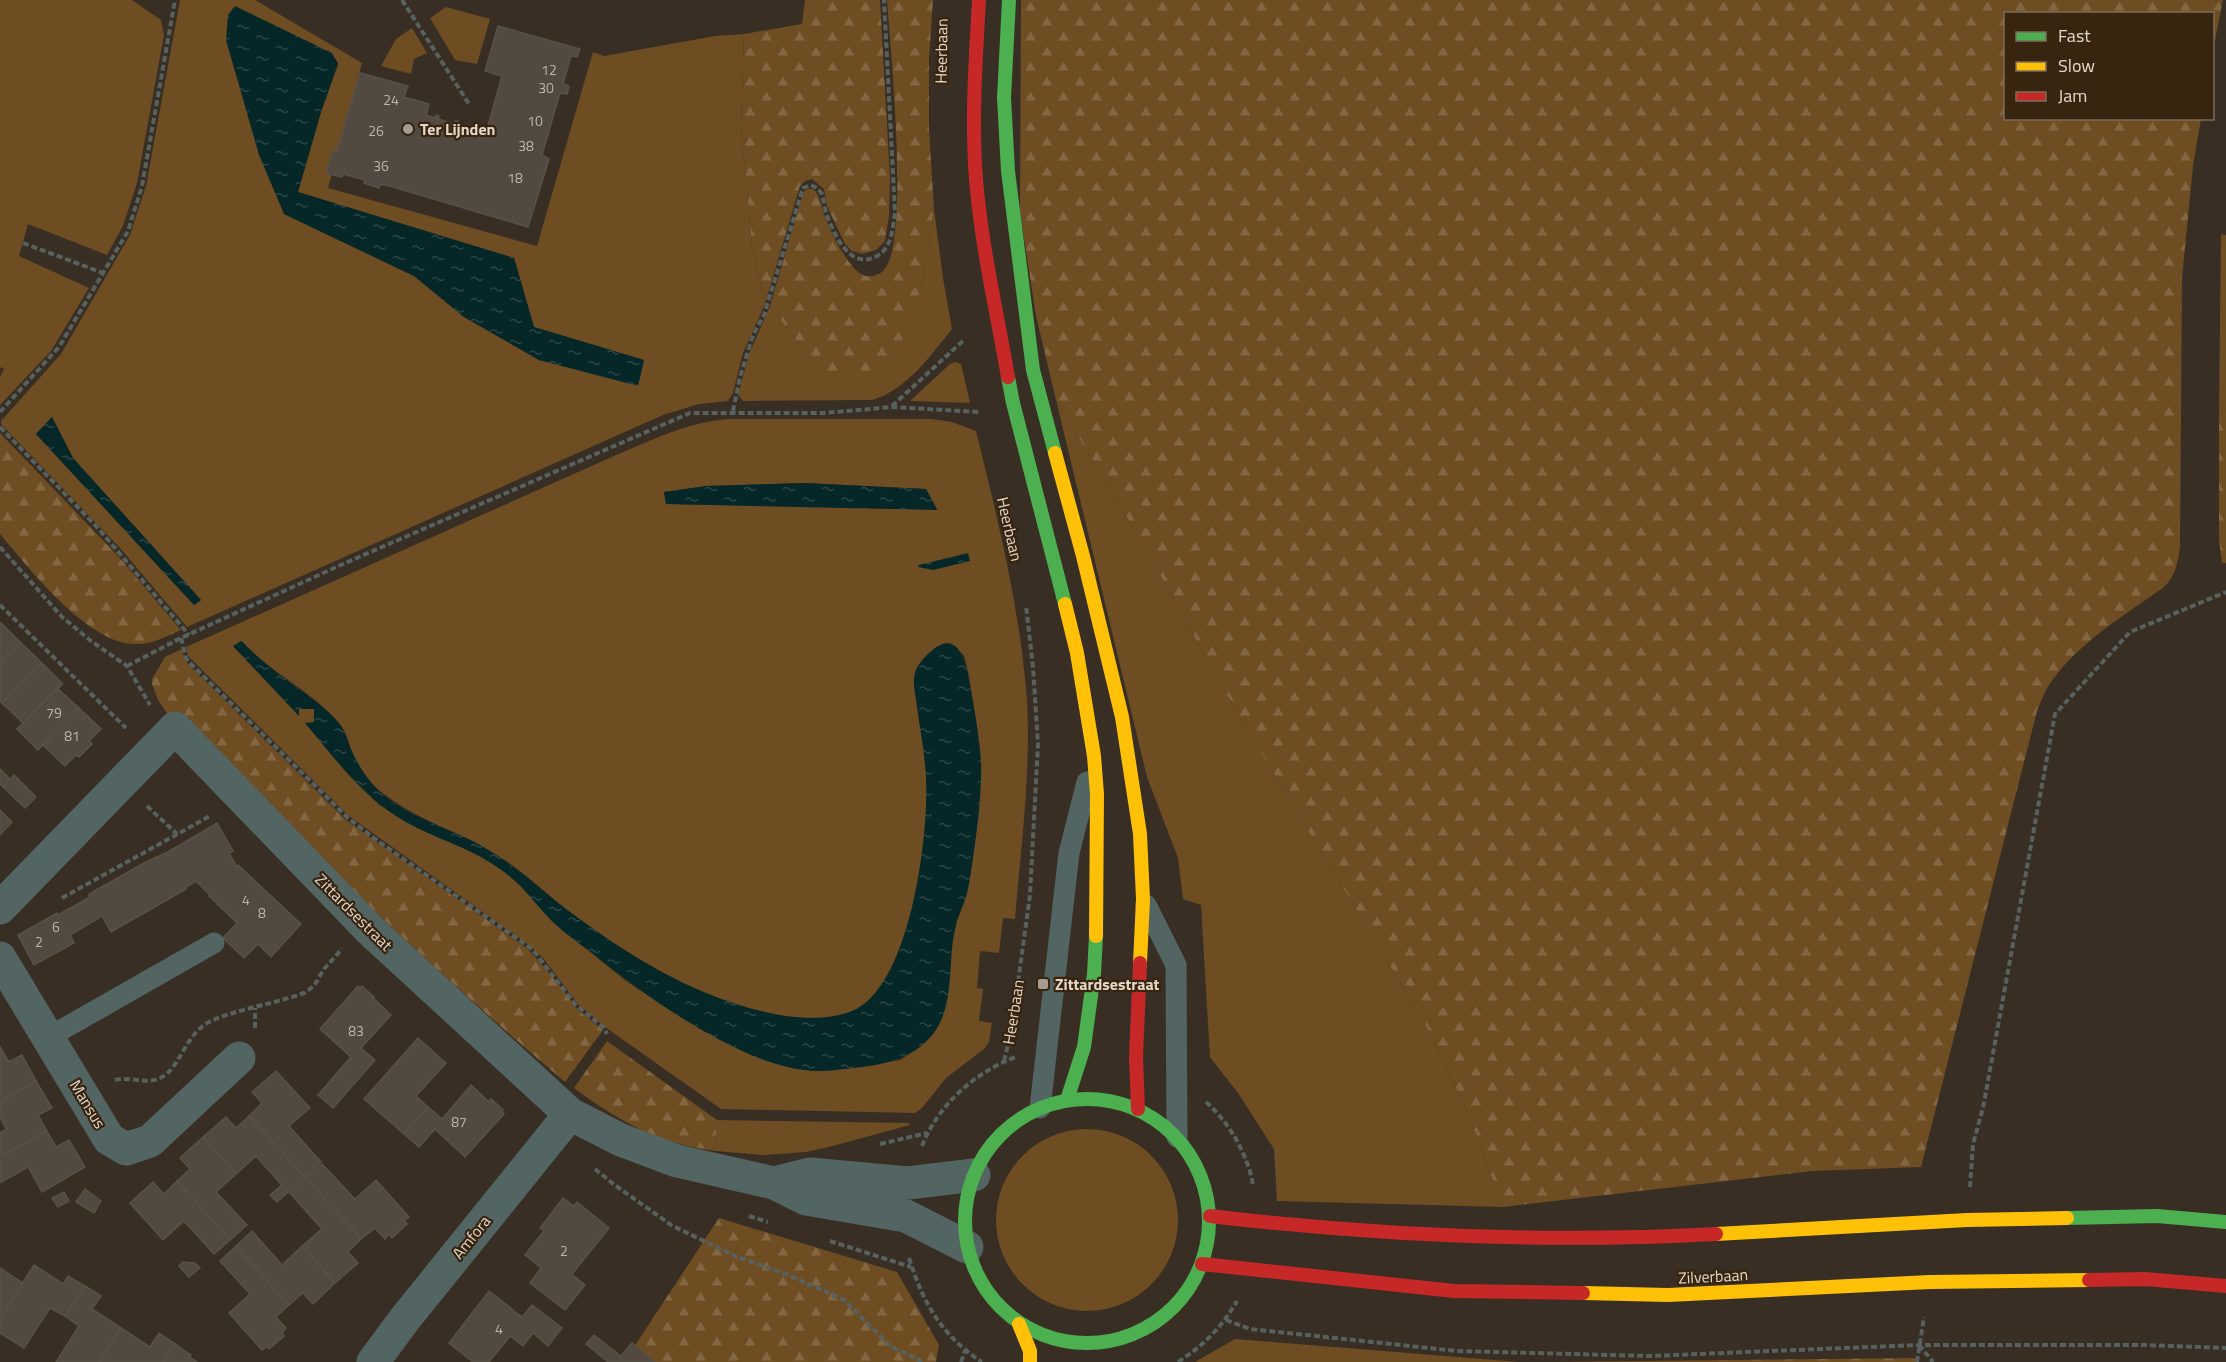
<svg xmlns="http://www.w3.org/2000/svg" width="2226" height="1362" viewBox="0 0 2226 1362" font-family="'Titillium Web',sans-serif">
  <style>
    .green { fill: #6e4d23; fill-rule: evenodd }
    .forest { fill: url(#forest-firs) }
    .water { fill: url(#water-ripples) }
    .building { fill: #524a40; stroke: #595147; stroke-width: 1.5 }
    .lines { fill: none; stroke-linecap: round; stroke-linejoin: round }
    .path { stroke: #57615e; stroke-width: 4; stroke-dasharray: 6 3; stroke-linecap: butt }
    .lane { stroke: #536563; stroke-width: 21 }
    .street { stroke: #536563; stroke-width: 33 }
    .fast { stroke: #4caf50; stroke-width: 14 }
    .slow { stroke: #ffc107; stroke-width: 14 }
    .jam { stroke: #c62828; stroke-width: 14 }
    .poi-dot { fill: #a79c90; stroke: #372510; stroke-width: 2 }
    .labels { text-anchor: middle; stroke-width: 4.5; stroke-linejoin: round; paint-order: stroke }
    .number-label { font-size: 14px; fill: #bfb4a8 }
    .street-label { font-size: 16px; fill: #e3d7ca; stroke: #372510 }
    .poi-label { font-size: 16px; font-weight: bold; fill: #e3d7ca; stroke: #372510; text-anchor: start }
  </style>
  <defs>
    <pattern id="forest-firs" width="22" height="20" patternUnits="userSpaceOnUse" patternTransform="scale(1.5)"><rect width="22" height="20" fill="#6e4d23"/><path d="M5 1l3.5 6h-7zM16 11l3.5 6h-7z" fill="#836642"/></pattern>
    <pattern id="water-ripples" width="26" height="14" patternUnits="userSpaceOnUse" patternTransform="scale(1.5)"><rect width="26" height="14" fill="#062728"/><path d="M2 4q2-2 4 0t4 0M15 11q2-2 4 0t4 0" fill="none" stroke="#2a4646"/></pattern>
  </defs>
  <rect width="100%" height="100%" fill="#382e23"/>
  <g class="green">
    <polygon points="0,0 132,0 161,20 164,35 137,183 123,226 107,255 28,224 19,256 89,288 51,351 0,405 0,377 4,369 0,367"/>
    <path d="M180 0H255L362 63 328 188 537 246 593 52 604 56 715 36 744 34 741 125 752 246 765 304 743 353 733 393 728 401 699 404 663 415 187 627 120 548 1 424V421L61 354 130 235 146 186ZM335 57 338 64 321 112 298 192 514 258 534 327 644 360 638 385 539 360 464 317 414 276 284 214ZM52 417 73 458 201 600 194 605 36 434Z"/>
    <polygon points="446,7 490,19 477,64 455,60 430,18"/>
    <polygon points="412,28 427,53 414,59 411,74 381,66 396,39"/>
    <path d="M934 209 943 278 952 329C929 357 908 389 872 400L743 401 738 395 749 354 770 306 810 358 921 289Z"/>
    <polygon points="2221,234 2226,235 2226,409 2219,407"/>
    <polygon points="955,362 961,364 970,403 910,401 950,364"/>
    <polygon points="1056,400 1138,536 1243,723 1423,1020 1468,1113 1503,1207 1277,1201 1274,1149 1238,1093 1210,1057 1201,905 1183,899 1178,858 1147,777"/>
    <path d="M729 419H932L952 422 976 431C998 520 1020 609 1027 700 1031 773 1021 847 1015 919L1003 918 999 953 980 951 977 988 983 989 979 1021 992 1023 989 1042 984 1049 946 1078 922 1108 915 1113 721 1109 605 1027 578 1004 543 958 529 945 349 816 188 656 186 647 614 456C652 440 687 422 729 419ZM804 483 926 489 937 509 666 504 664 492 706 486ZM242 641C271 674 314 691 341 726 347 732 348 743 352 751 358 766 370 784 384 794 423 824 472 836 512 865 530 878 546 893 563 907 596 932 632 956 668 976 717 1003 814 1039 866 1004 900 980 923 873 926 832 928 814 927 795 926 777 925 748 919 719 915 690L944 645 949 643 964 655 969 676 981 762 979 807 967 894 957 921 932 1035 901 1060 844 1069 751 1055 679 1016 626 981 553 922 526 890 503 871 474 852 425 831 379 805 351 777 306 724 314 723V709H299V716L233 646Z"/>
    <polygon points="717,1120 909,1123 910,1125 829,1147 806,1152 765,1155 715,1151"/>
    <circle cx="1087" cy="1220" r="91"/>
    <polygon points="1235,1339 1519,1362 1195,1362"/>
  </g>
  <g class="forest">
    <polygon points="805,0 880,0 890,178 889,216 885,241 876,250 863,254 852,251 845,244 827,206 824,189 812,179 805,181 800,186 765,304 752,246 741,125 744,34 802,24"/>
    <path d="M887 0H933L929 60V129L934 209 921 289 899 349 874 373 858 377 830 376 810 358 770 306 803 193 807 189H813C821 195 821 208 825 217 831 232 850 273 866 276 871 277 879 275 883 271 911 245 890 44 887 0Z"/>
    <path d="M1021 0H2223L2213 50 2212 14H2006V118L2201 119 2193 166 2182 278 2180 546C2178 562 2176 575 2164 587 2125 615 2079 642 2051 682 2045 690 2041 702 2037 711L1921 1167 1812 1171 1503 1207 1468 1113 1423 1020 1243 723 1138 536 1056 400 1036 316 1020 212Z"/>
    <polygon points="2219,407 2226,409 2226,563 2222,563 2219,539"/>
    <path d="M0 433 119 557 181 630C167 636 153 644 137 644 89 646 29 568 0 534Z"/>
    <path d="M182 649 184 658 189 665 346 820 528 949 561 987 576 1008 603 1030 565 1082C428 966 299 840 169 716L158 700 152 684V679L165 657Z"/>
    <path d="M607 1041 717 1120 715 1151C657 1143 620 1122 574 1088Z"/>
    <polygon points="719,1218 897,1272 939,1345 936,1362 624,1362"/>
    <polygon points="1916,1358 1915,1362 1550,1362"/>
  </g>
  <g class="water">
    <polygon points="235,6 332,53 338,64 321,112 298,192 514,258 534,327 644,360 638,386 539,360 464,317 414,276 284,214 259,155 226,40 228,15"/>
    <polygon points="52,417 73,458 201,600 194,605 36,434"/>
    <polygon points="804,483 926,489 937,510 666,504 664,492 706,486"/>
    <polygon points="968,553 970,561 933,570 918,567 919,565"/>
    <path d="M241 641C255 655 269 667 285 679 303 693 324 705 339 723 346 732 348 744 353 754 360 768 369 782 380 792 404 813 434 823 462 836 476 842 489 850 502 859 525 874 545 893 566 909 626 954 688 993 761 1011 789 1018 824 1022 852 1011 911 987 929 833 926 777 925 754 920 730 917 707 916 697 912 683 915 673 916 667 924 657 928 654 955 627 965 656 969 680 974 706 979 734 981 761 982 795 977 831 972 865 970 877 969 888 965 899 965 901 957 920 957 921 946 957 957 1003 933 1034 915 1057 890 1063 862 1067 843 1069 822 1073 804 1070 736 1062 644 995 592 953 580 944 567 935 555 924 538 908 526 889 507 874 474 848 439 841 404 821 363 797 335 759 305 723L314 722V709H299V716L233 646Z"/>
  </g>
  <g class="building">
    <polygon points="498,26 580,49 577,57 571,56 563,84 569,86 567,94 560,93 542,155 549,159 528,227 386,185 380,185 379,188 364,183 365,180 347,175 343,174 342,177 326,173 333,150 337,151 360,73 408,86 404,97 429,104 426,115 435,118 436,115 439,116 438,119 454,124 455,121 458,121 457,125 486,133 502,76 485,71"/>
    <polygon points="0,622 20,642 0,663"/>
    <polygon points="20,642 42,663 2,703 0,701 0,663"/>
    <polygon points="42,663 62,683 23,723 2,703"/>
    <polygon points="63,683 58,689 79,708 38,750 17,729"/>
    <polygon points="79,708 101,729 89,741 92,744 79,757 76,755 65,766 43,745"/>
    <polygon points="0,769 10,779 3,787 0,784"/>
    <polygon points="14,775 36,797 25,808 3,787"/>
    <polygon points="0,810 12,822 0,835"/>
    <polygon points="217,823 233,851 229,853 237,867 238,865 301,924 271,957 258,944 244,958 223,938 237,923 209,896 210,895 196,881 186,887 186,889 111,932 102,916 70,935 74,943 34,965 18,935 57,913 58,915 90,897 89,894 146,862 168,852"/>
    <polygon points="358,986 360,988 362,986 374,997 373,998 391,1015 361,1048 375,1060 333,1108 318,1095 351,1057 320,1029"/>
    <polygon points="418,1038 446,1063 416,1096 428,1107 404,1134 364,1099"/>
    <polygon points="0,1047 9,1062 22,1055 36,1081 0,1102"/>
    <polygon points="276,1071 310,1108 289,1126 321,1162 305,1177 249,1116 262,1103 252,1092"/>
    <polygon points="36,1081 52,1108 38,1115 47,1131 0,1157 0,1133 6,1129 0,1117 0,1102"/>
    <polygon points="471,1085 489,1102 491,1099 503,1110 502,1112 504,1114 465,1157 435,1129 419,1147 404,1134 428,1107 442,1119"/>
    <polygon points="249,1116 305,1177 288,1192 256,1156 236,1174 203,1137 226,1117 236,1128"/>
    <polygon points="47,1131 56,1147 69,1140 85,1167 42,1192 28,1167 0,1183 0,1157"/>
    <polygon points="203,1137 236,1174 216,1192 247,1225 230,1240 177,1181 190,1169 180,1158"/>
    <polygon points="322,1164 355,1199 376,1180 409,1217 404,1221 407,1224 392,1238 389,1234 385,1239 375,1228 361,1239 306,1178"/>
    <polygon points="306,1178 361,1239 348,1252 358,1263 335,1283 302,1246 322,1229 290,1193"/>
    <polygon points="177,1181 230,1240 214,1254 184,1221 163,1240 130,1203 153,1182 164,1194"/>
    <polygon points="282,1185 288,1192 277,1202 270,1195"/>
    <polygon points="85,1189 101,1201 94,1213 76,1202"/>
    <polygon points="64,1192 69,1201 58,1207 52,1198"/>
    <polygon points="563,1198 574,1206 577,1202 609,1228 572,1274 585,1285 565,1310 530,1283 541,1268 525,1255 544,1231 540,1228"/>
    <polygon points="252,1231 282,1265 302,1246 335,1283 313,1304 303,1293 289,1305 236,1246"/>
    <polygon points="236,1246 289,1305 276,1317 286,1328 282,1333 284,1336 269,1349 267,1346 262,1350 229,1313 250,1294 220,1261"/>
    <polygon points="183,1262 195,1263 200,1268 189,1277 179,1266"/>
    <polygon points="34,1265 63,1284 68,1276 85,1286 65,1316 50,1308 24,1348 0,1333 0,1318"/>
    <polygon points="0,1268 23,1283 0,1318"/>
    <polygon points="85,1286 101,1296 92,1309 121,1328 99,1362 56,1362 79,1326 65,1316"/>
    <polygon points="489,1291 522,1317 532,1305 562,1328 548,1346 533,1333 523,1346 510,1336 489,1362 473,1362 449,1343"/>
    <polygon points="121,1328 150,1347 159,1333 175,1344 163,1362 99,1362"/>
    <polygon points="594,1335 621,1356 632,1343 655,1362 608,1362 586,1344"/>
    <polygon points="175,1344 191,1355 189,1357 197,1362 163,1362"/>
  </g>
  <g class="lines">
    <g class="path">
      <polyline points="402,0 469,104"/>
      <polyline points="23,243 103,273"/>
      <polyline points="892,406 965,339"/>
      <path d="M733 411 740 377 753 335 764 315 803 188 811 185C816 187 819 190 822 194 824 200 824 207 826 213 833 232 849 270 875 257 892 249 892 231 895 213L884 0"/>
      <polyline points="0,412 59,347 128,231 142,186 175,0"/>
      <polyline points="0,427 97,527 189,635"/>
      <polyline points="0,547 62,617 91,641 127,666 150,705"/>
      <polyline points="0,605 126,728"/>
      <polyline points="181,638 186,658 191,664 348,818 375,839 532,949 576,1005 604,1028 607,1034"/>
      <polyline points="127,666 181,638 343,564 690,413 824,413 892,407 979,412"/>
      <polyline points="147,806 177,834"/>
      <polyline points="62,898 210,816"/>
      <polyline points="255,1028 255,1008"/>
      <polyline points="1004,1061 1011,1033 1030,895 1038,744 1033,667 1026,606"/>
      <path d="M115 1080C130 1076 145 1085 160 1078 180 1070 184 1034 211 1021 241 1008 274 1004 304 993L314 986 324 969 342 949"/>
      <path d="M1206 1102C1229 1122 1248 1155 1253 1185"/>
      <polyline points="880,1144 927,1133"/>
      <path d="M922 1146C938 1105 975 1072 1016 1057"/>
      <polyline points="595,1169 612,1183 671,1225 735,1256 788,1275 844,1300 890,1346 923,1362"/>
      <polyline points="1970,1187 1973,1144 1983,1108 2055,714 2130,632 2226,592"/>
      <polyline points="749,1216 768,1222"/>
      <polyline points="830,1241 911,1267"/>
      <path d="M909 1258C923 1303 942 1336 982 1362"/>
      <polyline points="1226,1320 1250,1329 1457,1351 1649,1356 1919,1345 2145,1345 2226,1348"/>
      <polyline points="1919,1345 1933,1362"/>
      <polyline points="961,1362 965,1351"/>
      <path d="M1178 1362C1203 1346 1222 1327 1237 1301"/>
      <polyline points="1917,1362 1924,1317"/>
    </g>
    <g class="lane">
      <polyline points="1146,905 1176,965 1177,1137"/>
      <polyline points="49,1037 214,943"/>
      <polyline points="1040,1108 1069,853 1087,782"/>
    </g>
    <g class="street">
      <polyline points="0,908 175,728 370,930 570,1114 621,1140 677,1161 774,1183 806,1199 906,1216 967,1247"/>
      <polyline points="0,958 109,1139 126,1149 150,1141 239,1058"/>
      <polyline points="774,1183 810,1174 908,1183 974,1175"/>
      <polyline points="373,1362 404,1320 570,1114"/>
    </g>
    <g class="fast">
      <polyline points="1009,0 1004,98 1008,171 1033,370 1055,453"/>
      <polyline points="1008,377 1013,403 1065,604"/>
      <circle cx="1087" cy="1221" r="122"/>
      <polyline points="1067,1100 1084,1047 1094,974 1096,936"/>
      <polyline points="2067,1218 2157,1216 2226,1222"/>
    </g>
    <g class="slow">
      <polyline points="1055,453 1083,556 1122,717 1140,834 1143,899 1140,963"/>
      <polyline points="1065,604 1077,653 1094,756 1097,794 1096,936"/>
      <polyline points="1716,1234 1967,1220 2067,1218"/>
      <polyline points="1583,1293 1668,1295 1930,1282 2089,1280"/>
      <polyline points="1019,1324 1030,1351 1030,1362"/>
    </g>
    <g class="jam">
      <path d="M979 0C976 55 972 110 975 165 979 236 996 307 1008 377"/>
      <polyline points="1138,1109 1136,1057 1140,963"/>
      <path d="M1210 1216C1378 1236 1547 1243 1716 1234"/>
      <polyline points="1202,1264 1454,1291 1583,1293"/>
      <polyline points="2089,1280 2145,1279 2226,1286"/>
    </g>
  </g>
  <g class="poi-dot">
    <circle cx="408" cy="129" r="6"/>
    <rect x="1037" y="978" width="12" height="12" rx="3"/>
  </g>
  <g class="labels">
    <g class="number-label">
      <text x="549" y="75">12</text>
      <text x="546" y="93">30</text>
      <text x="391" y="105">24</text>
      <text x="535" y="126">10</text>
      <text x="376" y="136">26</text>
      <text x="526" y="151">38</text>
      <text x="381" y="171">36</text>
      <text x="515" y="183">18</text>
      <text x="54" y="718">79</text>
      <text x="72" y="741">81</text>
      <text x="246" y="905">4</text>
      <text x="262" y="918">8</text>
      <text x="56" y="932">6</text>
      <text x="39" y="947">2</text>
      <text x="356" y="1036">83</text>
      <text x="459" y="1127">87</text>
      <text x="564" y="1256">2</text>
      <text x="499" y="1334">4</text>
    </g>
    <g class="street-label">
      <text transform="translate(941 51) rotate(-89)" y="6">Heerbaan</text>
      <text transform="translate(1010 529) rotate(77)" y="6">Heerbaan</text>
      <text transform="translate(354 912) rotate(45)" y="6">Zittardsestraat</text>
      <text transform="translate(1013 1012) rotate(-81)" y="6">Heerbaan</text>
      <text transform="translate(88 1104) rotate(59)" y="6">Mansus</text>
      <text transform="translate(471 1237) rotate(-51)" y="6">Amfora</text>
      <text transform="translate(1713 1276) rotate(-3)" y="6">Zilverbaan</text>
    </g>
    <g class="poi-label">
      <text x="420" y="135">Ter Lijnden</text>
      <text x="1055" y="990">Zittardsestraat</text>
    </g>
  </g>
  <rect x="2004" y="12" width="210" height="108" fill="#372510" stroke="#7c6c5a" stroke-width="1.5"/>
  <rect x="2016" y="32" width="30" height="9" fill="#4caf50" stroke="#7c6c5a" stroke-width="1.5"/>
  <text x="2058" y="42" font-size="18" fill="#e3d7ca">Fast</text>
  <rect x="2016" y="62" width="30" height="9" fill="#ffc107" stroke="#7c6c5a" stroke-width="1.5"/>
  <text x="2058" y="72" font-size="18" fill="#e3d7ca">Slow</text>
  <rect x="2016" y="92" width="30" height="9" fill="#c62828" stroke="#7c6c5a" stroke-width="1.5"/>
  <text x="2058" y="102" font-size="18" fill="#e3d7ca">Jam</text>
</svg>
